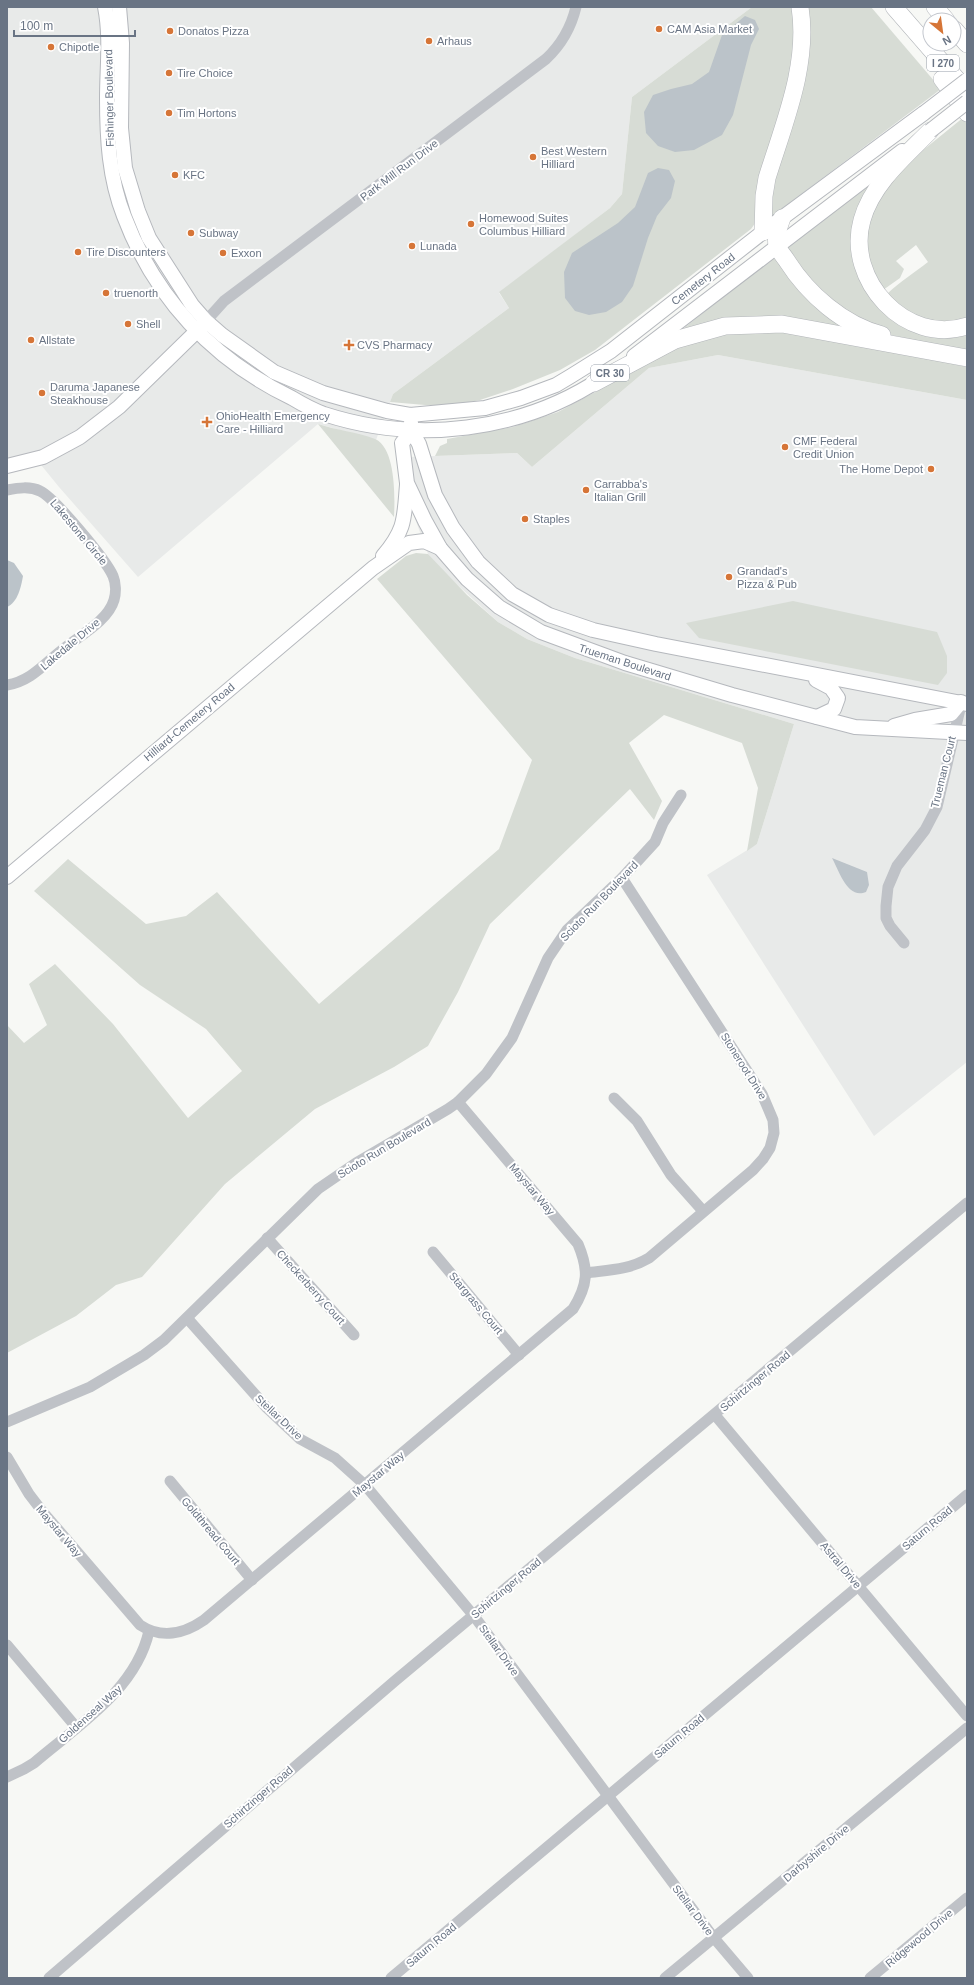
<svg xmlns="http://www.w3.org/2000/svg" width="974" height="1985" viewBox="0 0 974 1985" font-family="Helvetica,sans-serif">
  <style>
    .built { fill: #e8eae9 }
    .green { fill: #d7dcd5 }
    .water { fill: #bbc3c9 }
    .lines { fill: none; stroke-linecap: round; stroke-linejoin: round }
    .major-casing { stroke: #b5b8bd; stroke-width: 16 }
    .highway-casing { stroke: #b3b6ba; stroke-width: 18 }
    .minor { stroke: #bfc2c7; stroke-width: 11 }
    .major { stroke: #fff; stroke-width: 14 }
    .highway { stroke: #fff; stroke-width: 17 }
    .major-bridge-casing { stroke: #b5b8bd; stroke-width: 16; stroke-linecap: butt }
    .major-bridge { stroke: #fff; stroke-width: 14 }
    .poi-dot { fill: #d67537; stroke: #fff; stroke-width: 1.5 }
    .labels { text-anchor: middle; stroke-width: 4; stroke-linejoin: round; paint-order: stroke }
    .shield { fill: #fff; stroke: #969ea9; stroke-width: 1 }
    .shield-label { font-size: 10px; font-weight: bold; fill: #697484 }
    .poi-label { font-size: 11px; fill: #697484; stroke: #fff; text-anchor: start }
    .street-label { font-size: 11px; fill: #697484; stroke: #fff }
  </style>
  <rect width="100%" height="100%" fill="#f7f8f5"/>
  <g class="built">
    <polygon points="7,7 752,7 632,97 622,194 610,208 499,293 509,308 393,394 376,440 318,424 138,577 59,487 37,460 7,467"/>
    <polygon points="718,355 967,400 967,1062 874,1136 707,875 757,844 794,724 575,658 527,639 498,622 440,569 428,554 413,513 409,457 517,453 532,467 649,368"/>
  </g>
  <g class="green">
    <polygon points="752,7 795,7 796,44 756,222 751,229 595,350 560,370 513,389 480,400 455,405 425,405 390,402 393,394 509,308 499,292 610,208 622,194 632,97"/>
    <polygon points="808,7 871,7 941,89 771,217 769,198"/>
    <path d="M964 117 967 121V320L941 324 908 314 887 294C901 281 914 273 928 262L916 245 896 261 904 269 900 278 883 290 868 266 866 227 875 204 889 183 922 151Z"/>
    <polygon points="876,179 855,244 890,314 967,331 967,352 878,332 830,304 786,248"/>
    <polygon points="776,255 868,336 778,321 679,332"/>
    <polygon points="735,330 806,333 967,367 967,400 718,355 649,368 532,467 517,453 435,456 440,446 447,443 447,439 513,427 558,412 601,389 664,350"/>
    <path d="M318 424C336 430 357 432 375 439 396 448 395 498 394 517Z"/>
    <polygon points="416,553 428,554 467,595 498,622 527,639 575,658 794,724 757,844 747,851 758,788 742,743 664,715 629,743 662,801 654,820 630,789 490,924 458,992 428,1046 394,1067 315,1109 225,1184 142,1277 116,1285 76,1316 7,1353 7,1025 24,1043 47,1025 29,984 55,964 113,1024 188,1118 242,1071 206,1029 140,985 34,891 68,859 146,924 186,916 217,892 319,1004 499,849 532,760 377,579 406,556"/>
    <polygon points="793,601 937,632 947,656 947,673 938,685 699,638 686,623"/>
  </g>
  <g class="water">
    <polygon points="745,16 755,20 759,29 751,45 733,115 722,135 694,150 675,152 658,146 646,133 644,112 653,95 671,89 692,84 709,72 722,35"/>
    <polygon points="658,168 669,170 675,181 671,198 657,216 648,238 633,286 622,302 606,312 589,315 575,311 565,298 564,272 572,253 618,223 635,207 648,173"/>
    <path d="M7 560 14 563 23 576C21 587 18 602 7 607Z"/>
    <path d="M832 858 867 872 869 885 866 892C848 900 839 871 832 858Z"/>
  </g>
  <g class="lines">
    <defs>
      <g id="major">
        <path d="M105 7C111 37 107 68 107 98 107 138 109 178 124 216 155 298 213 360 292 398 302 404 313 410 324 414 416 444 521 432 602 378"/>
        <polyline points="119,7 122,43 121,128 125,168 138,211 149,238 192,305 206,321 222,335 274,372 323,393 387,411 410,415 485,408 521,398 556,385 571,376 611,351 763,232 924,113"/>
        <polyline points="634,356 902,151"/>
        <polyline points="411,423 412,431 419,444 435,495 453,528 478,562 512,594 549,615 593,630 656,644 967,704"/>
        <polyline points="412,431 402,443 407,483 425,521 440,548 467,579 499,607 541,632 625,663 732,695 855,727 967,733"/>
        <polyline points="7,466 43,457 80,437 119,407 203,325"/>
        <path d="M383 556C406 529 404 518 407 485"/>
        <polyline points="816,680 831,688 838,698 834,709 817,717"/>
        <polyline points="894,726 915,720 951,714 961,702"/>
        <polyline points="7,877 373,568 409,543 424,541 440,548"/>
      </g>
      <g id="highway">
        <polyline points="894,7 967,91"/>
        <polyline points="935,7 946,20"/>
        <polyline points="954,29 967,44"/>
        <polyline points="942,79 967,113"/>
        <path d="M930 131C904 157 872 184 862 220 845 280 906 346 967 326"/>
        <path d="M782 218C779 227 775 236 777 245 778 250 784 256 787 261 808 294 843 325 882 335"/>
        <path d="M763 232 764 196 767 178C784 123 809 65 800 7"/>
        <polyline points="594,383 675,340 725,326 782,324 967,358"/>
      </g>
    </defs>
    <use href="#major" class="major-casing"/>
    <use href="#highway" class="highway-casing"/>
    <g class="minor">
      <path d="M206 321 224 301 546 59C562 44 571 28 576 7"/>
      <path d="M7 490C18 488 30 486 40 491 55 498 106 560 113 576 116 583 116 593 114 600 108 621 79 636 62 650 44 664 31 681 7 685"/>
      <polyline points="904,943 890,926 886,918 886,906 888,887 897,866 925,830 937,807 961,705"/>
      <polyline points="614,1098 637,1121 671,1175 703,1211"/>
      <polyline points="267,1238 354,1335"/>
      <polyline points="433,1252 519,1355"/>
      <path d="M586 1273C609 1270 629 1270 649 1258L753 1170 763 1159 770 1148 774 1133 773 1120 762 1094 622 878"/>
      <polyline points="187,1318 267,1408 300,1439 335,1458 365,1485 474,1616 714,1938 748,1978"/>
      <polyline points="715,1415 967,1716"/>
      <polyline points="7,1422 90,1387 144,1355 164,1340 318,1189 356,1163 448,1109 458,1102 486,1074 512,1038 548,958 567,930 622,878 655,842 663,823 681,795"/>
      <path d="M7 1457 29 1494 42 1511 140 1625C161 1639 184 1634 204 1620L573 1309C588 1285 589 1270 578 1244L458 1102"/>
      <polyline points="170,1481 252,1580"/>
      <polyline points="7,1645 76,1727"/>
      <path d="M7 1777 24 1769 34 1763C77 1726 136 1690 149 1631"/>
      <polyline points="49,1978 396,1680 967,1203"/>
      <polyline points="391,1978 967,1495"/>
      <polyline points="665,1978 967,1728"/>
      <polyline points="870,1978 967,1898"/>
    </g>
    <use href="#major" class="major"/>
    <use href="#highway" class="highway"/>
    <defs>
      <g id="major-bridge">
        <polyline points="924,113 967,80"/>
        <polyline points="930,131 967,102"/>
      </g>
    </defs>
    <use href="#major-bridge" class="major-bridge-casing"/>
    <use href="#major-bridge" class="major-bridge"/>
  </g>
  <g class="poi-dot">
    <circle cx="659" cy="29" r="4"/>
    <circle cx="170" cy="31" r="4"/>
    <circle cx="429" cy="41" r="4"/>
    <circle cx="51" cy="47" r="4"/>
    <circle cx="169" cy="73" r="4"/>
    <circle cx="169" cy="113" r="4"/>
    <circle cx="533" cy="157" r="4"/>
    <circle cx="175" cy="175" r="4"/>
    <circle cx="471" cy="224" r="4"/>
    <circle cx="191" cy="233" r="4"/>
    <circle cx="412" cy="246" r="4"/>
    <circle cx="78" cy="252" r="4"/>
    <circle cx="223" cy="253" r="4"/>
    <circle cx="106" cy="293" r="4"/>
    <circle cx="128" cy="324" r="4"/>
    <circle cx="31" cy="340" r="4"/>
    <path d="M347 339h4v4h4v4h-4v4h-4v-4h-4v-4h4z"/>
    <circle cx="42" cy="393" r="4"/>
    <path d="M205 416h4v4h4v4h-4v4h-4v-4h-4v-4h4z"/>
    <circle cx="785" cy="447" r="4"/>
    <circle cx="931" cy="469" r="4"/>
    <circle cx="586" cy="490" r="4"/>
    <circle cx="525" cy="519" r="4"/>
    <circle cx="729" cy="577" r="4"/>
  </g>
  <g class="labels">
    <g class="shield">
      <rect x="927" y="55" width="32" height="16" rx="3"/>
      <rect x="591" y="365" width="38" height="16" rx="3"/>
    </g>
    <g class="shield-label">
      <text x="943" y="67">I 270</text>
      <text x="610" y="377">CR 30</text>
    </g>
    <g class="poi-label">
      <text x="667" y="33">CAM Asia Market</text>
      <text x="178" y="35">Donatos Pizza</text>
      <text x="437" y="45">Arhaus</text>
      <text x="59" y="51">Chipotle</text>
      <text x="177" y="77">Tire Choice</text>
      <text x="177" y="117">Tim Hortons</text>
      <text x="541" y="155">Best Western<tspan x="541" dy="13">Hilliard</tspan></text>
      <text x="183" y="179">KFC</text>
      <text x="479" y="222">Homewood Suites<tspan x="479" dy="13">Columbus Hilliard</tspan></text>
      <text x="199" y="237">Subway</text>
      <text x="420" y="250">Lunada</text>
      <text x="86" y="256">Tire Discounters</text>
      <text x="231" y="257">Exxon</text>
      <text x="114" y="297">truenorth</text>
      <text x="136" y="328">Shell</text>
      <text x="39" y="344">Allstate</text>
      <text x="357" y="349">CVS Pharmacy</text>
      <text x="50" y="391">Daruma Japanese<tspan x="50" dy="13">Steakhouse</tspan></text>
      <text x="216" y="420">OhioHealth Emergency<tspan x="216" dy="13">Care - Hilliard</tspan></text>
      <text x="793" y="445">CMF Federal<tspan x="793" dy="13">Credit Union</tspan></text>
      <text x="923" y="473" text-anchor="end">The Home Depot</text>
      <text x="594" y="488">Carrabba's<tspan x="594" dy="13">Italian Grill</tspan></text>
      <text x="533" y="523">Staples</text>
      <text x="737" y="575">Grandad's<tspan x="737" dy="13">Pizza &amp; Pub</tspan></text>
    </g>
    <g class="street-label">
      <text transform="translate(109 98) rotate(-91)" y="4">Fishinger Boulevard</text>
      <text transform="translate(399 170) rotate(-37)" y="4">Park Mill Run Drive</text>
      <text transform="translate(703 279) rotate(-38)" y="4">Cemetery Road</text>
      <text transform="translate(79 532) rotate(50)" y="4">Lakestone Circle</text>
      <text transform="translate(70 644) rotate(-40)" y="4">Lakedale Drive</text>
      <text transform="translate(625 662) rotate(18)" y="4">Trueman Boulevard</text>
      <text transform="translate(189 722) rotate(-40)" y="4">Hilliard-Cemetery Road</text>
      <text transform="translate(943 772) rotate(-76)" y="4">Trueman Court</text>
      <text transform="translate(599 901) rotate(-46)" y="4">Scioto Run Boulevard</text>
      <text transform="translate(744 1066) rotate(58)" y="4">Stoneroot Drive</text>
      <text transform="translate(384 1148) rotate(-31)" y="4">Scioto Run Boulevard</text>
      <text transform="translate(532 1189) rotate(50)" y="4">Maystar Way</text>
      <text transform="translate(311 1287) rotate(48)" y="4">Checkerberry Court</text>
      <text transform="translate(476 1303) rotate(50)" y="4">Stargrass Court</text>
      <text transform="translate(755 1381) rotate(-40)" y="4">Schirtzinger Road</text>
      <text transform="translate(279 1417) rotate(43)" y="4">Stellar Drive</text>
      <text transform="translate(378 1474) rotate(-40)" y="4">Maystar Way</text>
      <text transform="translate(927 1528) rotate(-40)" y="4">Saturn Road</text>
      <text transform="translate(59 1531) rotate(50)" y="4">Maystar Way</text>
      <text transform="translate(211 1531) rotate(50)" y="4">Goldthread Court</text>
      <text transform="translate(841 1565) rotate(50)" y="4">Astral Drive</text>
      <text transform="translate(506 1588) rotate(-40)" y="4">Schirtzinger Road</text>
      <text transform="translate(499 1650) rotate(54)" y="4">Stellar Drive</text>
      <text transform="translate(90 1714) rotate(-42)" y="4">Goldenseal Way</text>
      <text transform="translate(679 1736) rotate(-40)" y="4">Saturn Road</text>
      <text transform="translate(258 1797) rotate(-41)" y="4">Schirtzinger Road</text>
      <text transform="translate(816 1853) rotate(-40)" y="4">Darbyshire Drive</text>
      <text transform="translate(693 1910) rotate(53)" y="4">Stellar Drive</text>
      <text transform="translate(919 1938) rotate(-40)" y="4">Ridgewood Drive</text>
      <text transform="translate(431 1945) rotate(-40)" y="4">Saturn Road</text>
    </g>
  </g>
  <rect width="974" height="1985" fill="none" stroke="#697484" stroke-width="16"/>
  <g transform="translate(942 32) rotate(151)"><circle r="19" fill="#ffffff" stroke="#c3c7ce"/>
  <path d="M0-3L7 15L0 10L-7 15Z" fill="#d67537"/>
  <text y="-6" font-size="11" font-weight="bold" text-anchor="middle" fill="#697484">N</text>
  </g>
  <path d="M14 30v6h121v-6" fill="none" stroke="#697484" stroke-width="2"/>
  <text x="20" y="30" font-size="12" fill="#697484" stroke="#ffffff" stroke-width="3" paint-order="stroke">100 m</text>
</svg>
